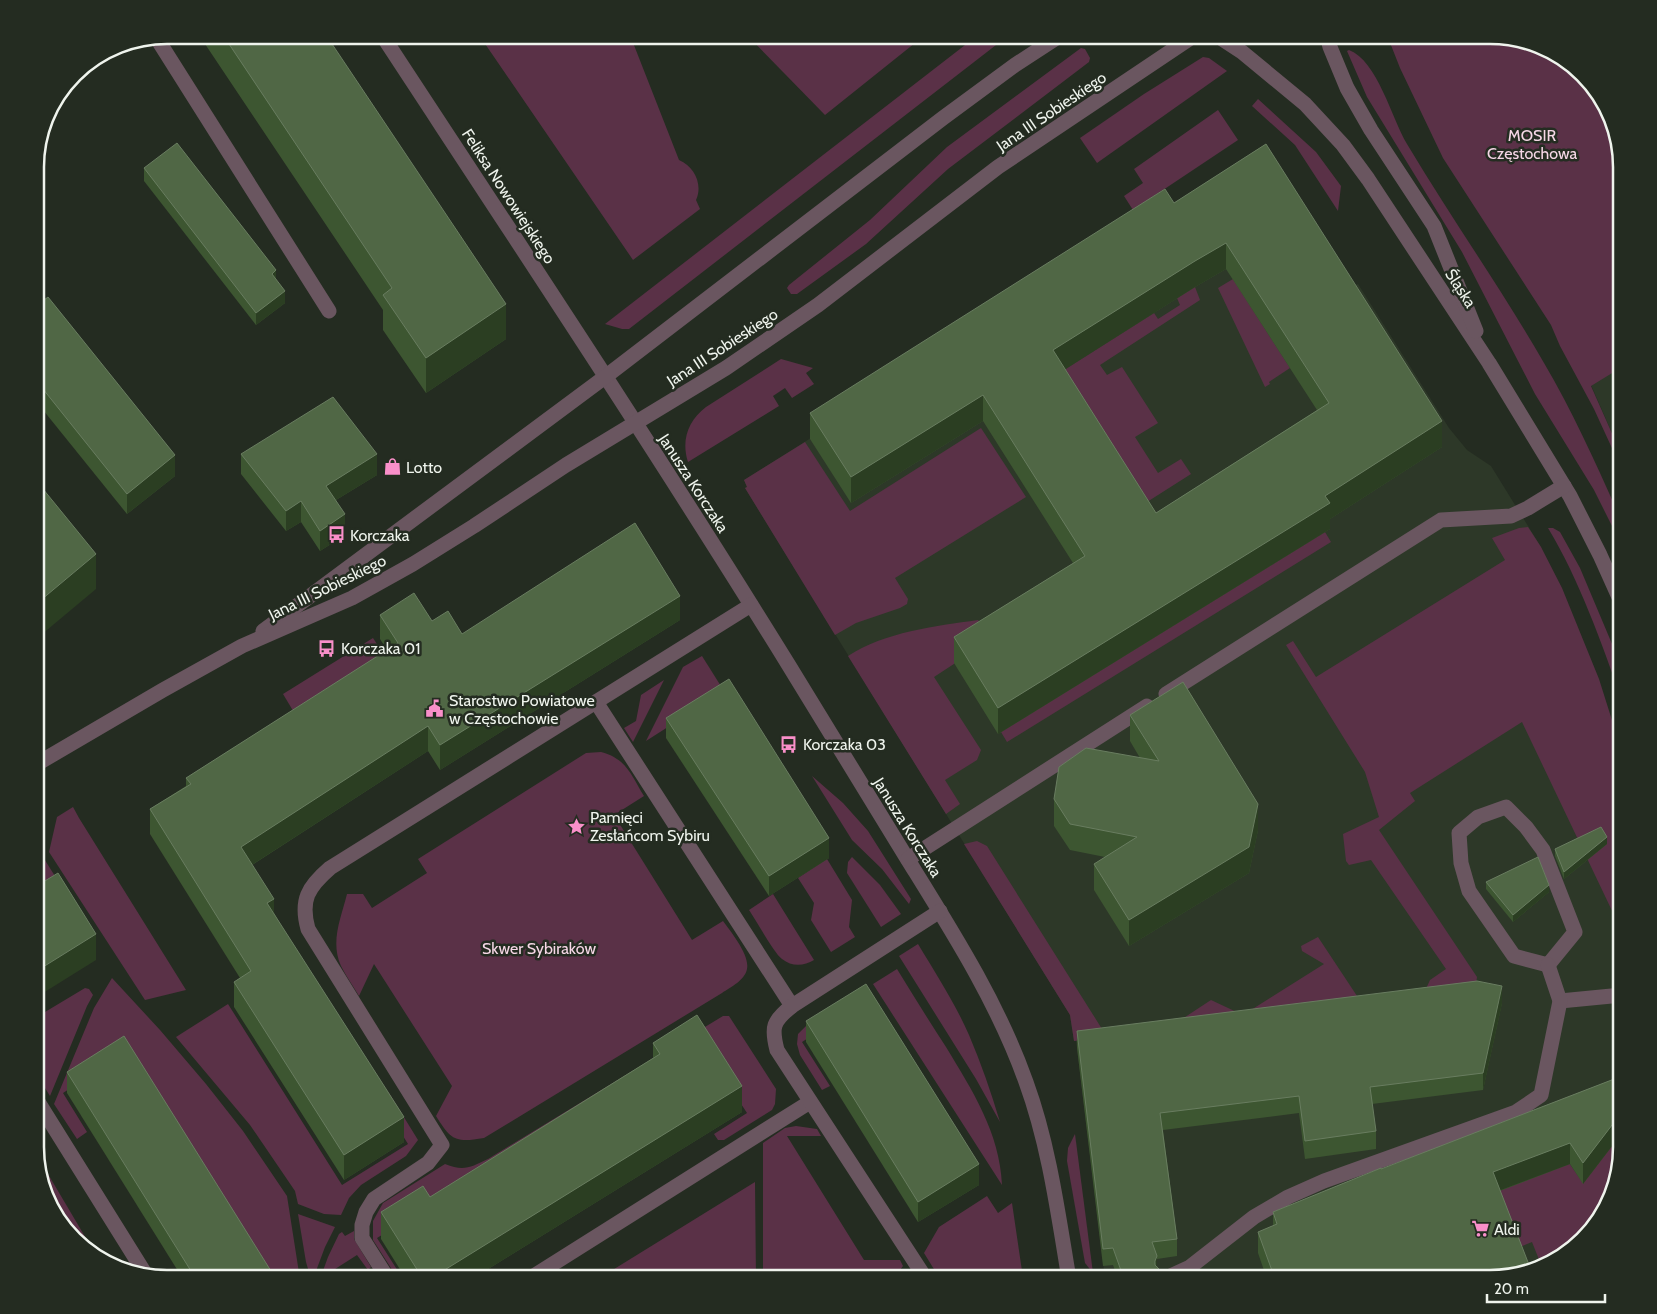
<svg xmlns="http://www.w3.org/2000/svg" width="1657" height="1314" viewBox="0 0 1657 1314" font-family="Cabin,sans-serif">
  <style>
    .built { fill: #2d3828 }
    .green { fill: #5a3147 }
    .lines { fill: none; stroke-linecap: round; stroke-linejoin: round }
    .minor { stroke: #6a5660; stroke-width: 15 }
    .wall { fill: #3d5631; fill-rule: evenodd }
    .shaded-wall { fill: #2b3e22 }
    .building { fill: #506745; stroke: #697d60; fill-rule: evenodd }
    .labels { text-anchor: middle; stroke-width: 5; stroke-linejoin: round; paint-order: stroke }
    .street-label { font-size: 16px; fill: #eff4ed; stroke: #242c21 }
    .park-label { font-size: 16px; fill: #f6d7e6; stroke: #242c21 }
    .poi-label { font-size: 16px; fill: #eff4ed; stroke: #242c21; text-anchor: start }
    .rim { fill: none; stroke: #eff4ed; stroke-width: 2.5 }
  </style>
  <rect width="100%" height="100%" fill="#242c21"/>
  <g class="built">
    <polygon points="1144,228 1354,286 1358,284 1449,428 1467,450 1491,466 1541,547 1622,776 1622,1133 1583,1184 1548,1266 1491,1279 1105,1279 1077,1048 1076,1041 1074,1041 1070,1015 745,488 747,487 744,480"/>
    <polygon points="1622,354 1622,456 1591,385"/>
  </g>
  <g class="green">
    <path d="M479 35H630L679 160C695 167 703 185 696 200L700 209 633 260Z"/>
    <polygon points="747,35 925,35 825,115"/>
    <polygon points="978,35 1009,35 629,329 622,329 605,324"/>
    <polygon points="1387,35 1491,35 1541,45 1577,67 1609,109 1622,166 1622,367 1591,386 1622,456 1622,470 1594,409 1560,346 1551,325 1443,158 1400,68"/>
    <polygon points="1081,48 1085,49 1090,58 1089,62 948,169 866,244 797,294 791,294 787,288 789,285 870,220 947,147"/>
    <path d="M1349 50C1377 60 1392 119 1407 144 1451 218 1501 288 1544 363 1574 414 1598 468 1622 522V537L1613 528 1594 490 1535 394 1462 252 1367 97 1347 51Z"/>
    <polygon points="1203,57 1209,58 1227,71 1097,163 1080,138 1144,94"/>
    <polygon points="1258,99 1316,152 1341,186 1338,211 1295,145 1252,106"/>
    <polygon points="1218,110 1238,140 1133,210 1124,196 1143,183 1134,169"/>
    <polygon points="1233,279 1290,368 1269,382 1270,384 1265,387 1218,288"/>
    <polygon points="1195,287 1200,300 1100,365 1107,375 1122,367 1158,423 1135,437 1158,473 1181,459 1191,474 1136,509 1053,377 1154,313 1158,319 1180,305 1177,298"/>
    <path d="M781 359 813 368 806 373 814 384 792 398 785 388 773 396 779 406 688 462C681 440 688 421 706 407Z"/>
    <polygon points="981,428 1026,497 895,578 908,599 907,604 900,608 856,623 835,635 745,488 747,487 744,480 805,442 850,511"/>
    <polygon points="1528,527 1541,547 1562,588 1599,679 1622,752 1622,916 1615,917 1522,722 1410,793 1415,801 1379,830 1477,977 1475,992 1074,1041 1070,1015 964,844 977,841 987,846 1102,1029 1176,1023 1211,1000 1243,1015 1324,964 1302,951 1301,946 1318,937 1359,999 1425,991 1430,980 1446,969 1371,860 1349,865 1346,861 1343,834 1379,817 1365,772 1286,645 1293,641 1316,677 1505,560 1492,538 1519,528"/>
    <path d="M1548 528H1553L1560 532 1580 568 1615 651 1622 671V700C1601 642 1580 581 1548 528Z"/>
    <polygon points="1325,532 1331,542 1007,742 1001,732"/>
    <path d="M978 620 992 639 934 677 981 750 977 760 945 780 960 804 946 814 848 656C885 632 935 626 978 620Z"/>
    <polygon points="373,638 388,661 298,719 283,694"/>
    <polygon points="702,656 724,691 646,741 683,667"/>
    <polygon points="664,680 633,742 624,728 636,721 641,695"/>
    <path d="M601 752C627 759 631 775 644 796L614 815 692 940 723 921C731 932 750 955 747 969 745 980 731 987 722 993L484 1138C455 1143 451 1140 436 1116L452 1086 374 964 359 996C353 986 346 976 341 966 330 942 341 918 347 894H363L372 908 427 873 418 859 586 753Z"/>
    <polygon points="812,776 843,803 868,831 911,899 909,904 882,869 852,840"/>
    <polygon points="73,807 79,818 186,990 145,1000 49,852 57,817"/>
    <polygon points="35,848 38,849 58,881 35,913"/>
    <polygon points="852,857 880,885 901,914 881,927 847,873 848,862"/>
    <polygon points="827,859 852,900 849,927 855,937 831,952 811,920 814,903 798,878"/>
    <path d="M773 894 814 960C804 966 792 967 782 959 774 953 756 920 749 910Z"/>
    <path d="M918 944C936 974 955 1003 969 1035 981 1063 991 1092 1000 1122L976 1079 899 956Z"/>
    <path d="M897 969C913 995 929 1021 946 1047 972 1090 1000 1133 1002 1185L873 984Z"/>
    <polygon points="112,978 160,1030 206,1084 243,1131 287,1196 300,1279 267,1279 124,1053 63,1093 87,1132 77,1139 54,1104 94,1008"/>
    <polygon points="85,988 89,989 93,995 87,1006 50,1096 35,1072 35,1018"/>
    <polygon points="864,1002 802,1042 830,1086 822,1090 800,1055 797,1044 798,1034 807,1025"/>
    <polygon points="228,1004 342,1185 408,1144 380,1099 389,1093 418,1140 406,1156 361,1185 349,1198 341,1215 324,1214 298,1204 295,1191 250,1125 176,1037"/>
    <path d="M723 1016H729L776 1089 775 1104 772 1110 724 1140H718L714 1134 747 1113 698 1038 377 1238 403 1279H398L373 1240V1221L383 1203 445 1164C464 1172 471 1167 488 1159Z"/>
    <polygon points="796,1126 817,1129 821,1136 787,1136 864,1260 900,1260 903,1266 893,1279 763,1279 763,1143 785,1128"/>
    <polygon points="1622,1133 1622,1148 1612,1198 1590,1234 1548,1266 1542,1267 1532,1242 1515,1249 1272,1279 1553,1170 1567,1160 1583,1183"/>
    <polygon points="1075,1134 1093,1273 1085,1263 1067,1161 1068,1148"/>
    <polygon points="45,1169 87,1240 79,1245 49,1207"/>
    <polygon points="755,1182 756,1279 631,1278 631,1279 598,1279"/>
    <polygon points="987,1196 998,1213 1012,1203 1022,1271 1022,1279 940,1279 924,1253 939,1227"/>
    <polygon points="298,1214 335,1227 325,1247 313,1279 311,1279 306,1262"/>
    <polygon points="354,1231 354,1239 371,1267 368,1270 357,1255 332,1271 338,1279 320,1279 328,1257 339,1234 342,1232 345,1236"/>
  </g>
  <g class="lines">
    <g class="minor">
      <path d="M382 35C519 244 657 452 788 664 828 730 868 795 908 860 952 931 998 1003 1026 1082 1049 1145 1058 1213 1069 1279"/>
      <polyline points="1216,35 1242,52 1305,104 1343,145 1368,179 1489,363 1570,496 1600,555 1622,604"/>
      <polyline points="1327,35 1330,47 1347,88 1371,130 1434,226 1476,331"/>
      <polyline points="156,37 329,311"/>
      <polyline points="263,631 605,377 943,118 1015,65 1061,35"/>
      <polyline points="1166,694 1441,520 1511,516 1528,508 1564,486"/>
      <polyline points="596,702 792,1006"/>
      <polyline points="35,765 163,690 242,646 352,598 413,564 474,526 566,465 726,368 818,305 998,167 1195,35"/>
      <polygon points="1506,807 1526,827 1543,850 1575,932 1548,965 1514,956 1469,891 1461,863 1459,833 1478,817"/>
      <polyline points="908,859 1147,706"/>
      <polyline points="1560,1001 1622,995"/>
      <polyline points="35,1097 146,1275"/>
      <path d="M388 1279 362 1238V1225L366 1212 374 1199 428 1163 442 1145 308 929C300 900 308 887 330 868L751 605"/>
      <polyline points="529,1279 810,1102"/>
      <path d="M926 1279 777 1050C771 1027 773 1021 792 1006L940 911"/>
      <polyline points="1164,1279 1190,1267 1254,1217 1288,1197 1324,1181 1516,1112 1541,1095 1560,1001 1548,965"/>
    </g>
  </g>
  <g class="wall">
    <polygon points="199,35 326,35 506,339 426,393 383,330 383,310"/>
    <path d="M1266 144 1442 447 1330 519V529L998 734 954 663V637L1073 563 983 421 851 503 810 439V413L1174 203ZM1226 269 1317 410 1156 513 1065 369 1195 287Z"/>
    <polygon points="144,168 276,279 285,303 256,325 144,181"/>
    <polygon points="35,307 175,476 127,514 35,400"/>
    <polygon points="241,454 377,475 336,500 345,535 320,551 301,522 286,531 241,474"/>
    <polygon points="380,615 432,621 462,634 680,620 440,770 428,751 252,865 274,913 404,1142 344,1180 234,1007 234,982 240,978 150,834 150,809 186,786 186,778 387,650 380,639"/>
    <polygon points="1130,715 1258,830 1249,873 1129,946 1094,890 1094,864 1105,857 1070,850 1054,826 1054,799 1140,758 1130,741"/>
    <polygon points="666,718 829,858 769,896 666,738"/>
    <polygon points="1607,844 1564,879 1555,856 1555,849"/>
    <polygon points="1486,882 1549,892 1513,922 1486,889"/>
    <polygon points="1502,1003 1483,1090 1372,1104 1376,1131 1376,1149 1305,1159 1299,1113 1163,1130 1177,1239 1177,1256 1157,1259 1157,1266 1164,1279 1118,1279 1113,1265 1103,1266 1077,1048 1077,1031"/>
    <polygon points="806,1021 979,1185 918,1222 806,1042"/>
    <polygon points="653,1043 742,1112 472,1279 406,1279 381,1239 381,1212 430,1197 653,1058"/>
    <polygon points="67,1072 276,1279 183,1279 67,1093"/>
    <polygon points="1622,1076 1622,1133 1583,1184 1570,1164 1500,1191 1491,1279 1267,1279 1258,1253 1258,1232 1273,1226 1273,1212"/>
  </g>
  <g class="shaded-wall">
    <polygon points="1226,243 1226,269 1195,287 1053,377 1053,350 1195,261"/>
    <polygon points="276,270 276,283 272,274"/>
    <polygon points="285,291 285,303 256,325 256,313"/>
    <polygon points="506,304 506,339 426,393 426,358"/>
    <polygon points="983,395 983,421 851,503 851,477"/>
    <polygon points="1442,421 1442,447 1330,519 1330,529 998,734 998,708 1325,496"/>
    <polygon points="377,454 377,475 326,506 326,486"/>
    <polygon points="175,455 175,476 127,514 127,494"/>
    <polygon points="301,501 301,522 286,531 286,511"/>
    <polygon points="345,514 345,535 320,551 320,531"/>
    <polygon points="96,554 96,589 35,640 35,605"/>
    <polygon points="680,596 680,620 440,770 440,745"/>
    <polygon points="428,726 428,751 241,872 241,847"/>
    <polygon points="1258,804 1258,830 1249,873 1129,946 1129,920"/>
    <polygon points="1607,837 1607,844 1564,879 1564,872"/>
    <polygon points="829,838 829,858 769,896 769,876"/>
    <polygon points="1549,885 1549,892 1513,922 1513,915"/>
    <polygon points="274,899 274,924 267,903"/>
    <polygon points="96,934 96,960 35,998 35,972"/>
    <polygon points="1502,986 1502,1003 1483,1090 1483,1073"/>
    <polygon points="742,1086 742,1112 472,1279 430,1279"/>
    <polygon points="1622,1112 1622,1133 1583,1184 1583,1163"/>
    <polygon points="404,1117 404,1142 344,1180 344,1155"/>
    <polygon points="1570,1143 1570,1164 1493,1193 1493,1172"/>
    <polygon points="979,1164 979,1185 918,1222 918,1202"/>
    <polygon points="1157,1256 1157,1273 1155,1261"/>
  </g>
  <g class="building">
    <polygon points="223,35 326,35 506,304 426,358 383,295 392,288"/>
    <polygon points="177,143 276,270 272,274 285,291 256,313 144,168"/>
    <path d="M1266 144 1442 421 1325 496 1330 503 998 708 954 637 1085 556 983 395 851 477 810 413 1165 189 1174 203ZM1226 243 1329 403 1156 513 1053 350 1195 261Z"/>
    <polygon points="48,297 175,455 127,494 35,379 35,307"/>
    <polygon points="333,397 377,454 326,486 345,514 320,531 301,501 286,511 241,454"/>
    <polygon points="43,489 96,554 35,605 35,496"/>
    <polygon points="635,523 680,596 440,745 428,726 241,847 274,899 267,903 404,1117 344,1155 234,982 251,971 150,809 191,784 186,778 398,643 380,615 414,593 432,621 448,611 462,634"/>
    <polygon points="729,679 829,838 769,876 666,718"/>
    <polygon points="1183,682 1258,804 1249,847 1129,920 1094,864 1137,837 1070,824 1054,799 1059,767 1086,748 1159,761 1130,715"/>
    <polygon points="1601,827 1607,837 1564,872 1555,849"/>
    <polygon points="1538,857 1549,885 1513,915 1486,882"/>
    <polygon points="58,873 96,934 35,972 35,887"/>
    <polygon points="1477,981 1502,986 1483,1073 1370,1087 1376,1131 1305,1141 1299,1096 1160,1113 1177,1239 1152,1242 1157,1256 1155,1261 1155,1265 1161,1271 1164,1279 1124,1279 1113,1248 1103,1249 1077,1031"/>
    <polygon points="866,984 979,1164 918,1202 806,1021"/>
    <polygon points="697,1015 742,1086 430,1279 423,1279 381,1212 423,1186 430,1197 660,1054 653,1043"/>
    <polygon points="124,1036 276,1279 196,1279 67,1072"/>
    <polygon points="1622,1076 1622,1112 1583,1163 1570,1143 1493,1172 1531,1270 1491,1279 1275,1279 1258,1232 1277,1224 1273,1212 1381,1168 1381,1169"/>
  </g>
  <defs>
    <symbol id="shop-bare" viewBox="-9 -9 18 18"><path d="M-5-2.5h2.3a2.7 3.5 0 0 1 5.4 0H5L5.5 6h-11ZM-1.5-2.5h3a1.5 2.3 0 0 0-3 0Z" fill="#f98fc9" stroke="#242c21" stroke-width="2.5" paint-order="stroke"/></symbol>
    <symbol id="bus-bare" viewBox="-9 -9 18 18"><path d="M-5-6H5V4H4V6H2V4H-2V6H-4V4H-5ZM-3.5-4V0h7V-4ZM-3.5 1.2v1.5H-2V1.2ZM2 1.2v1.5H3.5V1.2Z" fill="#f98fc9" stroke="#242c21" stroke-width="2.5" paint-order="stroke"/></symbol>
    <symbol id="civic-bare" viewBox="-9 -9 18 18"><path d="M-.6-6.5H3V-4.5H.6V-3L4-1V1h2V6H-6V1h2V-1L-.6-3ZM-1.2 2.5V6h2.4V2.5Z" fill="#f98fc9" stroke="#242c21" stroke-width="2.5" paint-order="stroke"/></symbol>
    <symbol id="sight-bare" viewBox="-9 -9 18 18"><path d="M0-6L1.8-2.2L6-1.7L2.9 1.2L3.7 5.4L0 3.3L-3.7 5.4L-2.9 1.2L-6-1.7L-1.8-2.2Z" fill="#f98fc9" stroke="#242c21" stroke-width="2.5" paint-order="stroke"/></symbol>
    <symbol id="supermarket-bare" viewBox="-9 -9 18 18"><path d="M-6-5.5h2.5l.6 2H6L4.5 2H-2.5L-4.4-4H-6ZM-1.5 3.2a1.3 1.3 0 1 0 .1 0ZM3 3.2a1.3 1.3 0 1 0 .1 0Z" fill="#f98fc9" stroke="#242c21" stroke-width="2.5" paint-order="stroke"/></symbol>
  </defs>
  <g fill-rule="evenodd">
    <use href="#shop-bare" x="380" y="454" width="25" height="25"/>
    <use href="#bus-bare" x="324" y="522" width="25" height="25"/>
    <use href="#bus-bare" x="314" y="636" width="25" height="25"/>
    <use href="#civic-bare" x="422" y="696" width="25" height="25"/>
    <use href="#bus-bare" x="776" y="732" width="25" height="25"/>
    <use href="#sight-bare" x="564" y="814" width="25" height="25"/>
    <use href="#supermarket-bare" x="1468" y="1216" width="25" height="25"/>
  </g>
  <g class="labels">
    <g class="street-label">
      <text transform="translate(1051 111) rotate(-34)" y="6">Jana III Sobieskiego</text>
      <text transform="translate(509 196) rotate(57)" y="6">Feliksa Nowowiejskiego</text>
      <text transform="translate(1461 288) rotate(57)" y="6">Śląska</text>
      <text transform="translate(722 347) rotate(-33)" y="6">Jana III Sobieskiego</text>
      <text transform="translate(694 483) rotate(57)" y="6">Janusza Korczaka</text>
      <text transform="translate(327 587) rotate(-26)" y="6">Jana III Sobieskiego</text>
      <text transform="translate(908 827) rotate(58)" y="6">Janusza Korczaka</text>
    </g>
    <g class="park-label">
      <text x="1532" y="141">MOSIR<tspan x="1532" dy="18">Częstochowa</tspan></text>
      <text x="539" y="954">Skwer Sybiraków</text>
    </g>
    <g class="poi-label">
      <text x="406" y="473">Lotto</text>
      <text x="350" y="541">Korczaka</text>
      <text x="341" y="654">Korczaka 01</text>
      <text x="449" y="706">Starostwo Powiatowe<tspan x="449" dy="18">w Częstochowie</tspan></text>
      <text x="803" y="750">Korczaka 03</text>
      <text x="590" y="823">Pamięci<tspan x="590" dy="18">Zesłańcom Sybiru</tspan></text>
      <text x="1494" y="1235">Aldi</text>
    </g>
  </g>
  <path d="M0 0H1657V1314H0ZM167 44H1490A123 123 0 0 1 1613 167V1147A123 123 0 0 1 1490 1270H167A123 123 0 0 1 44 1147V167A123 123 0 0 1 167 44Z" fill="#242c21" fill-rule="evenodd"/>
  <path class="rim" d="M167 44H1490A123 123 0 0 1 1613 167V1147A123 123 0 0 1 1490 1270H167A123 123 0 0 1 44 1147V167A123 123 0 0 1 167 44Z"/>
  <path d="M1487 1294v8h118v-8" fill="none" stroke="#eff4ed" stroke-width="2.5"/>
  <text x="1494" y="1294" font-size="15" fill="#eff4ed" stroke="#242c21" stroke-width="4" paint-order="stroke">20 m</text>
</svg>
